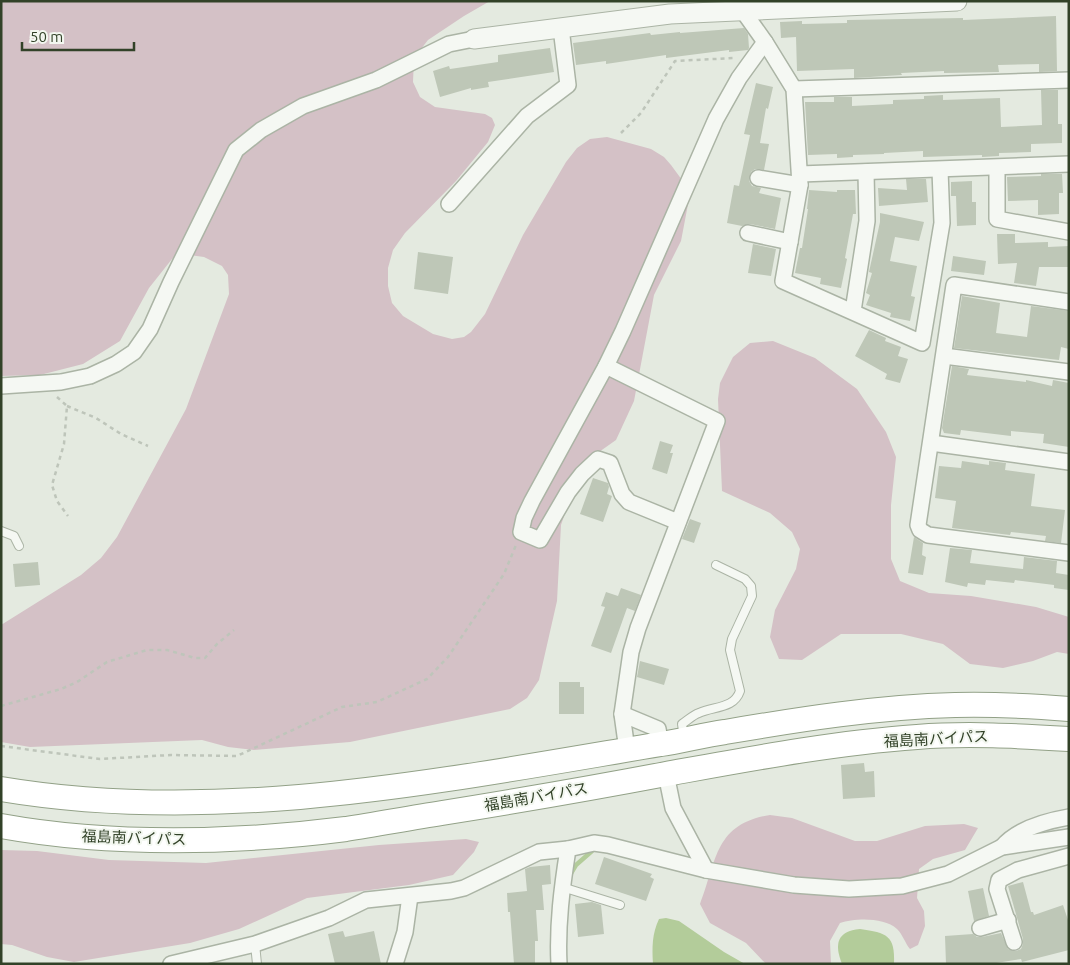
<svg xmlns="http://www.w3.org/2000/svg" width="1070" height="965" viewBox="0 0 1070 965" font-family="Ubuntu,'Noto Sans JP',sans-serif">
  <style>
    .green { fill: #d4c1c6 }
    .water { fill: #b3cc9a }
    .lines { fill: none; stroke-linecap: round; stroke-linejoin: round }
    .stream { stroke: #b3cc9a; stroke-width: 4.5 }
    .building { fill: #bec7b7 }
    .service-casing { stroke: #abb4a5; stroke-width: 10 }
    .minor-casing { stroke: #abb4a5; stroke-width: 18 }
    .tertiary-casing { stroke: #abb4a5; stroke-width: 21 }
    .trunk-casing { stroke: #92a187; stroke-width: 26 }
    .path { stroke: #bec5ba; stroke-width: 2.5; stroke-dasharray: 4 4; stroke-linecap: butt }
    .service { stroke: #f5f8f3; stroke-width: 8 }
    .minor { stroke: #f5f8f3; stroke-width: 15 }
    .tertiary { stroke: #f5f8f3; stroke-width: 19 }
    .trunk { stroke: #fff; stroke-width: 24 }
    .labels { text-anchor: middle; stroke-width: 4; stroke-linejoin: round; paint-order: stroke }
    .street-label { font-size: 15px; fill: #324228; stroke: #f3f7f0 }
  </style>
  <rect width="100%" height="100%" fill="#e4eae0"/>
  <g class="green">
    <polygon points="1,1 490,1 464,16 428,40 414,58 413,82 420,97 435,107 485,114 492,118 495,125 488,142 456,181 405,233 393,250 388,268 388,286 392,303 403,316 433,334 452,339 464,337 471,332 485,314 523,235 566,162 577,148 590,139 607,137 651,149 664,157 671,165 682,180 689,199 681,241 654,295 634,401 616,440 582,464 561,525 557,601 539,680 527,698 510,709 350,742 254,750 228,747 202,740 30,747 1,742 1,625 81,575 101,558 117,537 186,409 229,294 228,275 222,266 204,257 182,254 172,259 149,288 120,341 83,364 40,375 1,376"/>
    <polygon points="773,341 815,358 857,389 886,432 896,457 891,505 891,559 900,581 929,593 971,596 1036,607 1069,617 1069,654 1057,652 1033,661 1003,668 970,664 943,644 901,634 841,634 802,660 779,659 770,637 775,610 796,569 800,549 792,532 770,513 722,491 718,399 720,383 733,357 750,343"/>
    <path d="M770 815 792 818 855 841H877L925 826 964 824 978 828 965 850 933 859 919 869 917 898 924 911 925 926 918 945 910 949C905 943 903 935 897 929 884 917 855 918 840 923L830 941 831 964H766L746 943 710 923 700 904C717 861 714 824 770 815Z"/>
    <polygon points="466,839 479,842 474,852 453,875 409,885 307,898 239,929 190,943 74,962 47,957 12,945 1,944 1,850 37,851 109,860 206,863 379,845"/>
  </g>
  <g class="water">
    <path d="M666 918 679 921 724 952 745 964H653C652 947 652 934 659 919Z"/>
    <path d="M860 929C887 933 895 935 894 964H842C834 944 837 931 860 929Z"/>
  </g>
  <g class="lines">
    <polyline class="stream" points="570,875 576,865 592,851"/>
  </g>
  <g class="building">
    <polygon points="1056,16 1057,71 1039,72 1039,64 998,65 999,72 944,73 944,71 901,73 902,75 854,78 854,69 797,71 796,37 781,38 780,22 802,21 802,24 847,23 847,20 963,18 963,20"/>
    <polygon points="744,28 748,34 749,48 748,50 729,52 729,50 666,58 666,55 606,64 606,61 576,65 573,43 650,33 651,35 680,32 680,33"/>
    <polygon points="550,48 554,72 488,82 489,87 471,90 471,88 440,97 433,71 449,66 450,69 498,62 498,55"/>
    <polygon points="756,83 773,87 768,109 766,108 760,143 769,144 764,170 755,169 751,172 749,181 752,186 761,188 759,193 781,198 775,229 750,224 742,226 727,223 734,185 739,186 750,135 744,134"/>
    <polygon points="1041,90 1058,90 1058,124 1062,124 1062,143 1031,144 1031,152 999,153 999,156 982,157 982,155 923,157 923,151 884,153 884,154 853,155 853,157 837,158 837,154 808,155 805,102 834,102 834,97 852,97 852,106 893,104 893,100 924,99 924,96 943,95 943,100 1000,98 1001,127 1042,125"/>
    <polygon points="1041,174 1062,174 1063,193 1059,193 1059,214 1038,215 1038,200 1008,201 1007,177 1041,176"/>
    <polygon points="906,179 926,179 928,202 879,206 878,188 907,190"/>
    <polygon points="972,181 972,202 976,202 976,225 957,226 956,196 951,196 951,182"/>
    <polygon points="809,190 837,192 837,190 855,190 856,214 853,214 845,258 847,259 841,288 820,284 821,278 795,273 800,248 802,248 808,209 807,209"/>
    <polygon points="880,213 924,222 919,241 895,237 890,261 917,266 911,296 915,297 910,321 890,317 891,313 866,305 870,295 866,293 872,273 869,272 880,222"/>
    <polygon points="997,234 1015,234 1015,243 1048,242 1048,247 1069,246 1069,267 1039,267 1036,286 1014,283 1017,263 998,264"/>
    <polygon points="753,244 776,249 771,276 748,273"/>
    <polygon points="418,252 453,257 448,294 414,289"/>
    <polygon points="953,256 986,261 984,275 951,271"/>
    <polygon points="962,296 1000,303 996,333 1027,337 1031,306 1069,311 1069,349 1061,347 1059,360 954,348"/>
    <polygon points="869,330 886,338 885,341 901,347 898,356 908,359 900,383 885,379 887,374 855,356"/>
    <polygon points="952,366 969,369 967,375 1026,382 1026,380 1052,386 1053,380 1069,383 1069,447 1043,443 1044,434 1011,431 1011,436 961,430 960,435 944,433 942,428"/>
    <polygon points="660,441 673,445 670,453 673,453 667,474 652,469"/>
    <polygon points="962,461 989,465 989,461 1006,463 1005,470 1035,474 1031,506 1065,510 1061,543 1045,541 1046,536 1011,532 1010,535 952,528 956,501 935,498 939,466 961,468"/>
    <polygon points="593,478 608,483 609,487 607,494 612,496 603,522 580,514"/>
    <polygon points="690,519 701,523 694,543 682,539"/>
    <polygon points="914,537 923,543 922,555 926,557 923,575 908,573"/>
    <polygon points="950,548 972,550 970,563 1023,569 1024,557 1057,561 1056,573 1069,575 1069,590 1054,588 1054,585 1015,580 1014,583 986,580 985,585 968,583 967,587 945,582"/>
    <polygon points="38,562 40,585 15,587 13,564"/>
    <polygon points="621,588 641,595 635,611 627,608 611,653 591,646 605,607 601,606 606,592 618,596"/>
    <polygon points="640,661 669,669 664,685 637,677"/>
    <polygon points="559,682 580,682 580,687 584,687 584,714 559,714"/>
    <polygon points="864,763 865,772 874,771 875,797 843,799 841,765"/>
    <polygon points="604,857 652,874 650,877 654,879 646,901 595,884"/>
    <polygon points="550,865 551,884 542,885 544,910 536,910 538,941 535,941 535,964 514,964 510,912 508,912 507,893 527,891 525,869 530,867"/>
    <polygon points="1023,882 1031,912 1033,912 1034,915 1063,905 1069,923 1069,950 1022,962 1021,959 990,964 946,964 945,936 973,934 977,937 982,937 1001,933 1008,949 1016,951 1021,949 1023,944 1023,939 1008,886"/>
    <polygon points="983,888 989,916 974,921 968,891"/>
    <polygon points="592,902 601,905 604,934 578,937 575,904"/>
    <polygon points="343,931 345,937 374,931 381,964 335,964 328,934"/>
  </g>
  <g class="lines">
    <defs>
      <g id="service">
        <polyline points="1,531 14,536 19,546"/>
        <path d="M684 738 682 724C688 720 693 715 699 713 714 706 734 709 740 691L730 650 732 639 752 596 751 586 745 579 716 565"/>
        <polyline points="562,887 620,905"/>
        <polyline points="255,944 257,964"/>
      </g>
      <g id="minor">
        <polyline points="742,1 743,11 765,42 794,89 800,185 783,281 922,343 942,223 940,170"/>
        <polyline points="794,89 1069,80"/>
        <polyline points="997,168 997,219 1069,232"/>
        <polyline points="800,174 1069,164"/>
        <polyline points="758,178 800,185"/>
        <polyline points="449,204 527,116 568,85 561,28"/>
        <polyline points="748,233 790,242"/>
        <polyline points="1069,302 954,285 918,525 920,530 928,535 1069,553"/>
        <polyline points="853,311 867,221 866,172"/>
        <polyline points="944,356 1069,372"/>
        <polyline points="606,366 717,421 638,628 631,652 622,714 627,750"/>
        <polyline points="1,386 61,382 90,376 116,364 134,352 150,329 171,282 236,150 261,130 303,106 376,80 449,44 474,39"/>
        <polyline points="931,443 1069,462"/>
        <polyline points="678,522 629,502 622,494 610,463 598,459 582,474 568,492 540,540 521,532 524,518 532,501 606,366 623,331 716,119 739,78 765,42"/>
        <polyline points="622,714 658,729 661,744"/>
        <polyline points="666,774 673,808 706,870"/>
        <path d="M1002 847C1017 829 1046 821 1069 817"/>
        <polyline points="980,928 1008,920"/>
        <polyline points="1014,942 997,889 999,880 1018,870 1069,856"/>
        <polyline points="171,964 255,944 329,918 366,900 451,891 464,888 539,852 568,849"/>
        <polyline points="395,964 405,932 410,896"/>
        <path d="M559 964C557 925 562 887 568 849L594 843 608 845 706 870 794 885 849 889 902 886 948 874 1002 847 1069 837"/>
      </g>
      <polyline id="tertiary" points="474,39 670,14 957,1"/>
      <g id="trunk">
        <path d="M1 789C221 826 444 780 661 744 682 741 703 735 725 732 801 719 878 707 955 705 993 704 1031 706 1069 709"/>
        <path d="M1 826C111 846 236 843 346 829 378 824 410 818 442 813 517 801 592 788 666 774 749 759 833 743 917 737 967 733 1019 736 1069 739"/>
      </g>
    </defs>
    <use href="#service" class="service-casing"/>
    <use href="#minor" class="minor-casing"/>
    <use href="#tertiary" class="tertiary-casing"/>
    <use href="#trunk" class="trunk-casing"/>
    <g class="path">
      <polyline points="621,133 641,113 675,61 734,58"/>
      <polyline points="57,397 67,406 64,444 52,485 57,501 68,516"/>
      <polyline points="67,406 96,418 121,434 148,446"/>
      <polyline points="1,706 61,689 77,682 107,662 147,650 167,650 195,658 205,658 217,644 234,630"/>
      <polyline points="1,746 100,759 171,755 237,756 342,707 377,702 427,679 448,657 504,574 516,545"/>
    </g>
    <use href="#service" class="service"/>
    <use href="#minor" class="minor"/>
    <use href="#tertiary" class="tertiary"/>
    <use href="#trunk" class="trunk"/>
  </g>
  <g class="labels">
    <g class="street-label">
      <text transform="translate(936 739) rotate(-3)" y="5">福島南バイパス</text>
      <text transform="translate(536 797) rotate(-10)" y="5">福島南バイパス</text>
      <text transform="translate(134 838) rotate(2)" y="5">福島南バイパス</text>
    </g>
  </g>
  <rect width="1070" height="965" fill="none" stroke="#324228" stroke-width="5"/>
  <path d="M22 42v8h112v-8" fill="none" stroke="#324228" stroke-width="2.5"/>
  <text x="30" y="42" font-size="15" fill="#324228" stroke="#f3f7f0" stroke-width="4" paint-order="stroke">50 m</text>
</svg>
